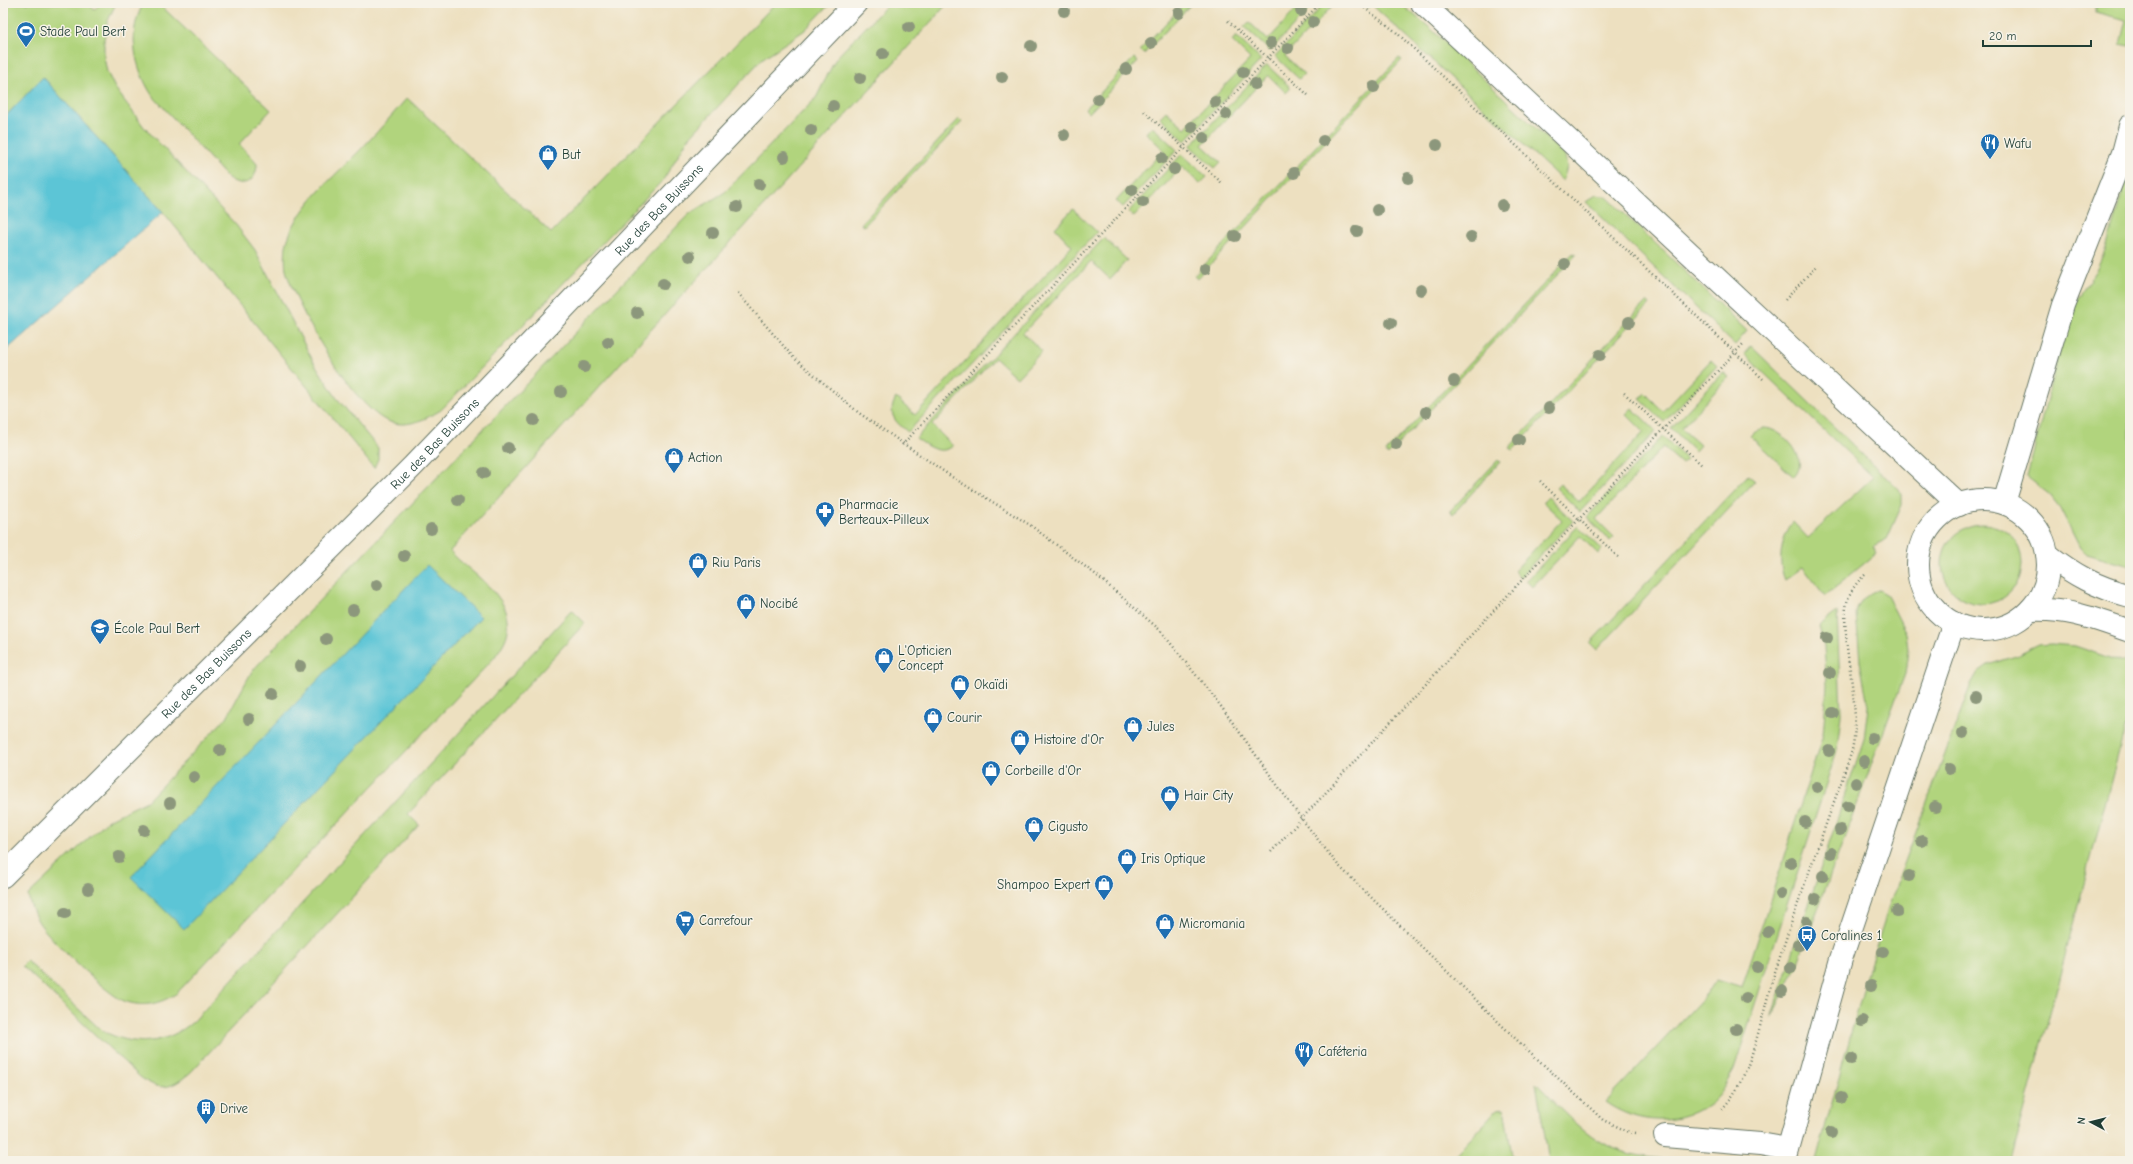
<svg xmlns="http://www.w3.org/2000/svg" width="2133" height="1164" viewBox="0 0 2133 1164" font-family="'Comic Neue',sans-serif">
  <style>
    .green { fill: #b1d47d; stroke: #688858 }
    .water { fill: #5bc5d6; stroke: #3d8185 }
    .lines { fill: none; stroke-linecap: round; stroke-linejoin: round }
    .minor-casing { stroke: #677665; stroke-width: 24 }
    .path { stroke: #677665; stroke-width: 2.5; stroke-dasharray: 1 3; stroke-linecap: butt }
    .minor { stroke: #fff; stroke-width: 22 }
    .tree { fill: #8c977b }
    .labels { text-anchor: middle; stroke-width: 3; stroke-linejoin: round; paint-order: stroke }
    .poi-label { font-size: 13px; fill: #1f3d34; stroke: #f7f3e8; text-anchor: start }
    .street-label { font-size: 13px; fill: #1f3d34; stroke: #f7f3e8 }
  </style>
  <rect width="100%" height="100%" fill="#f7f3e8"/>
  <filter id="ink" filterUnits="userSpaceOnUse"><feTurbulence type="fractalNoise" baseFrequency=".025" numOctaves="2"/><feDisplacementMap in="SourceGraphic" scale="8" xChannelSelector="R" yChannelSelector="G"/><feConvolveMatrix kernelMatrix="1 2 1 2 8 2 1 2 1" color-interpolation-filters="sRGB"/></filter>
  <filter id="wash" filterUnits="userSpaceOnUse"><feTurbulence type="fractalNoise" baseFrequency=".012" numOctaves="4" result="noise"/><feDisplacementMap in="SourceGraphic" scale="16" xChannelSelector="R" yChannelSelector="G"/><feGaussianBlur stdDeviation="0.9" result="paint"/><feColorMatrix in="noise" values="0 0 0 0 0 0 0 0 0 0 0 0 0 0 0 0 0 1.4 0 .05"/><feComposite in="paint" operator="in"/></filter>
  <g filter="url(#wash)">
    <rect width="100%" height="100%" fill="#ede0c0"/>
    <g class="green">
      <polygon points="3,3 88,3 94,10 101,3 116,3 107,23 104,40 104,57 107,72 115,88 144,127 236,225 255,250 313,361 336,397 378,448 378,459 374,468 163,212 43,77 3,119"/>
      <path d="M144 3H158L271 110 239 144 257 164C257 183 241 189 227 177L152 95C135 69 126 31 144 3Z"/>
      <path d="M776 3H831L805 30 763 58 688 139 663 180 441 410C426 419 408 428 390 422 355 411 295 306 286 270 285 264 285 253 286 246 294 209 335 176 361 149 377 133 392 115 407 98L551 233Z"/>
      <path d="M889 3H948L450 551C469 573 513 595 508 630 507 640 500 649 494 658L176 994C159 1004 144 1008 124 1001 106 994 48 938 38 921 33 913 30 904 28 895L108 820 147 801 227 717 252 671 688 215 725 192 816 98 836 58Z"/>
      <polygon points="1185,3 1192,3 1144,54 1140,50"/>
      <polygon points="1302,3 1315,3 1270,51 1244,27 1249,22 1268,40"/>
      <polygon points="1325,3 1335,3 1285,56 1304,74 1299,79 1275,56"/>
      <polygon points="1363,3 1402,5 1429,27 1565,156 1567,167 1563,181 1372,5 1368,8"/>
      <polygon points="2095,3 2129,3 2130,46 2120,44 2126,20 2095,12"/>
      <polygon points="1236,36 1261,60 1185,141 1160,117 1166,111 1185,128 1250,59 1232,41"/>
      <polygon points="1134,58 1138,61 1089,113 1085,109"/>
      <polygon points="1399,58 1402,60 1384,79 1197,279 1194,276"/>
      <polygon points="1267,65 1291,88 1286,93 1268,75 1202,145 1221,162 1215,168 1190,146"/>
      <polygon points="959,119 962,122 864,226 861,224"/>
      <polygon points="1152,126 1177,150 1123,207 1116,201 1164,150 1146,133"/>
      <polygon points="1182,154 1207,177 1200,184 1182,167 1134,217 1128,212"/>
      <polygon points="2130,165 2130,566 2086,554 2080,548 2060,508 2050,495 2027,477 2069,312 2096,270 2107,246"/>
      <polygon points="1596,195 1607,197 1747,331 1735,345 1586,202"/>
      <path d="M1073 209 1097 232 908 432C895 422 887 414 896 398L915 415 1072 246 1055 228Z"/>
      <path d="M1104 238 1127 260 1110 279 1091 261 1023 333 1042 351 1017 378 995 358 932 425 953 446C940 456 927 446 916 438Z"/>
      <polygon points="1573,253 1576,255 1388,455 1386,452"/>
      <polygon points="1647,301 1650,304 1513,450 1509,448"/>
      <path d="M1751 346 1902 493V505L1887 539 1873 546 1877 553 1825 596 1803 567 1785 580C1777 562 1781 537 1793 522L1808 538 1873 477 1744 354Z"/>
      <polygon points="1711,360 1717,366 1664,422 1640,399 1645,393 1663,411"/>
      <polygon points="1723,372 1729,377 1681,428 1700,445 1695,451 1671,428"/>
      <polygon points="1632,408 1656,431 1580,512 1556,488 1560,484 1579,502 1644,432 1626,414"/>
      <path d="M1763 428C1781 427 1812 459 1794 477L1750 436 1755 431Z"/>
      <polygon points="1663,436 1687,460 1682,464 1663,447 1596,519 1614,537 1610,541 1587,517"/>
      <polygon points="1498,460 1500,462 1453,514 1450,511"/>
      <polygon points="1748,475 1755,481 1597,650 1590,643"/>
      <polygon points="1548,497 1573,521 1520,577 1514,571 1562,520 1543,502"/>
      <circle cx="1982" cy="564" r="40"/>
      <polygon points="1578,526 1602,549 1598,554 1580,536 1532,587 1526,581"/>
      <path d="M1879 590 1886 594 1906 633 1908 649 1905 674 1796 968 1771 1018 1864 739 1868 706 1860 661 1856 613C1858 603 1869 591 1879 590Z"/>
      <path d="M572 610 585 623 408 814 419 825 191 1072C172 1088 162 1093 140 1077L22 966 27 961 101 1030C134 1048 166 1045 194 1021Z"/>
      <path d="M1837 612 1841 714 1837 750 1734 1069C1728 1080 1722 1092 1714 1100 1683 1128 1637 1125 1605 1102L1707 994 1716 980 1742 988 1823 735 1827 685 1824 647 1819 626Z"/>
      <polygon points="2050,644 2075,646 2130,665 2130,709 2011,1161 1816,1161 1870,965 1893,894 1971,684 1978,672 1988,665 2016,656 2039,645"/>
      <path d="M1536 1083C1561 1108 1587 1140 1621 1151 1644 1159 1671 1159 1694 1161H1549Z"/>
      <polygon points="1504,1108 1513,1161 1450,1161 1498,1109"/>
    </g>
    <g class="water">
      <polygon points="43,77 163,212 3,353 3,119"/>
      <polygon points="427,565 481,617 184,929 131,877"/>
    </g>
  </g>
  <g filter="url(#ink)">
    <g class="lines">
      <defs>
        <g id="minor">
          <polyline points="1422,3 1959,505"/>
          <circle cx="1983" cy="565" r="65"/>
          <polyline points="2004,503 2063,305 2123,153 2130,126"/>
          <path d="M2047 554C2074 575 2096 587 2130 596"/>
          <path d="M2030 610C2068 608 2095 619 2130 631"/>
          <path id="s1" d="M3 876 413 466 856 3"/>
          <polyline points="1665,1136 1760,1144 1788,1149"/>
          <polyline points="1785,1161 1841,959 1954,623"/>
        </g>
      </defs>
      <use href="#minor" class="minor-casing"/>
      <g class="path">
        <polyline points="1358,3 1395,31 1763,379"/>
        <polyline points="1228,21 1308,95"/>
        <polyline points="1144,111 1223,184"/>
        <polyline points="738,293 793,357 859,413 952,477 1030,525 1095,574 1160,630 1220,705 1301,818 1338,865 1517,1040 1603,1120 1629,1132 1636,1133"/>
        <polyline points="1785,300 1817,265"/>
        <polyline points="1624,393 1703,466"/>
        <polyline points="902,445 1320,3"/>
        <polyline points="1540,481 1618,557"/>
        <polyline points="1271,852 1508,595 1743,344"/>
        <path d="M1722 1109C1755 1074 1761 1011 1777 966 1800 895 1826 825 1851 754 1860 719 1851 683 1847 647 1846 632 1843 614 1848 599 1852 588 1858 581 1866 574"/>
      </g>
      <use href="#minor" class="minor"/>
    </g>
    <g class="tree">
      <circle cx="1064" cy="11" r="6"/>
      <circle cx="1301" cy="11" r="6"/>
      <circle cx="1179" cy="13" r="6"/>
      <circle cx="1313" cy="22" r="6"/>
      <circle cx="909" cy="27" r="6"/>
      <circle cx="1151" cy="43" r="6"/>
      <circle cx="1271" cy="43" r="6"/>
      <circle cx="1031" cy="46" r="6"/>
      <circle cx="1288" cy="48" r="6"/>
      <circle cx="883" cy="54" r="6"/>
      <circle cx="1126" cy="69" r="6"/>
      <circle cx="1243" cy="72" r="6"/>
      <circle cx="1002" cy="77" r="6"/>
      <circle cx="860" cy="78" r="6"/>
      <circle cx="1255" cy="84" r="6"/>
      <circle cx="1374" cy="87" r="6"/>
      <circle cx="1098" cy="99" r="6"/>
      <circle cx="1215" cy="102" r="6"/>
      <circle cx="833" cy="106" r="6"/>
      <circle cx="1226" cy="114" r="6"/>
      <circle cx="1192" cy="127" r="6"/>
      <circle cx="811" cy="130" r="6"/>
      <circle cx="1064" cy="135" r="6"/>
      <circle cx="1204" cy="138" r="6"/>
      <circle cx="1323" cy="141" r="6"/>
      <circle cx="1437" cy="145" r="6"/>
      <circle cx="784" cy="157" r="6"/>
      <circle cx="1162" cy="158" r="6"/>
      <circle cx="1174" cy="169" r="6"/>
      <circle cx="1294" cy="173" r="6"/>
      <circle cx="1408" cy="178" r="6"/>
      <circle cx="759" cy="184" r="6"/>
      <circle cx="1132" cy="190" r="6"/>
      <circle cx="1143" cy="202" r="6"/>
      <circle cx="1502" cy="205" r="6"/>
      <circle cx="737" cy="207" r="6"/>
      <circle cx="1377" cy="210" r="6"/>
      <circle cx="1357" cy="231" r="6"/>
      <circle cx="713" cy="233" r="6"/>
      <circle cx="1235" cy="236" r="6"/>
      <circle cx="1471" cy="237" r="6"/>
      <circle cx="690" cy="256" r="6"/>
      <circle cx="1565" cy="264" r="6"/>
      <circle cx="1205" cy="269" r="6"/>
      <circle cx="663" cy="284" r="6"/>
      <circle cx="1421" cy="290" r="6"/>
      <circle cx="637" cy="313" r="6"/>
      <circle cx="1629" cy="322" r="6"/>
      <circle cx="1391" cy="323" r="6"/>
      <circle cx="608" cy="342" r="6"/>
      <circle cx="1600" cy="355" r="6"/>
      <circle cx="584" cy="367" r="6"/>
      <circle cx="1454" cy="381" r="6"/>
      <circle cx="561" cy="392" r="6"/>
      <circle cx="1549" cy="408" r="6"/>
      <circle cx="1426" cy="412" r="6"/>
      <circle cx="534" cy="420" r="6"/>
      <circle cx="1519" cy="440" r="6"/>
      <circle cx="1396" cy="444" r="6"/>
      <circle cx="508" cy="448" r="6"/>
      <circle cx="484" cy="473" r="6"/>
      <circle cx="458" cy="500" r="6"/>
      <circle cx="431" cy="529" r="6"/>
      <circle cx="404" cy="556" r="6"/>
      <circle cx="377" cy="585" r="6"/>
      <circle cx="353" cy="610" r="6"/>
      <circle cx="1827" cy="638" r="6"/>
      <circle cx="326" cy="639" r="6"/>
      <circle cx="300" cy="666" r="6"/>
      <circle cx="1830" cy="673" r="6"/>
      <circle cx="273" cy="694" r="6"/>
      <circle cx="1976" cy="696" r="6"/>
      <circle cx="1833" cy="713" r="6"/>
      <circle cx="249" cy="719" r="6"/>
      <circle cx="1963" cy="733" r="6"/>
      <circle cx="1872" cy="738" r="6"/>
      <circle cx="220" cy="750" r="6"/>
      <circle cx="1829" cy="751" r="6"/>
      <circle cx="1864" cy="761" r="6"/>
      <circle cx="1949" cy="769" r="6"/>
      <circle cx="194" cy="777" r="6"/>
      <circle cx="1856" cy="783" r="6"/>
      <circle cx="1817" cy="787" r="6"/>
      <circle cx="170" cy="803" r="6"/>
      <circle cx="1848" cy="806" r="6"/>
      <circle cx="1935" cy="807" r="6"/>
      <circle cx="1805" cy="822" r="6"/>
      <circle cx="144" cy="830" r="6"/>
      <circle cx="1840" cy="830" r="6"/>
      <circle cx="1922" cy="841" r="6"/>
      <circle cx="1831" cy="853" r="6"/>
      <circle cx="119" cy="857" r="6"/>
      <circle cx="1791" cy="863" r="6"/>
      <circle cx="1823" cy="876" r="6"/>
      <circle cx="1909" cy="876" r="6"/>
      <circle cx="88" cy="889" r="6"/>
      <circle cx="1781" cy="894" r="6"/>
      <circle cx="1815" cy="899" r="6"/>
      <circle cx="1897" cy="911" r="6"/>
      <circle cx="65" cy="913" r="6"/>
      <circle cx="1807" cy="922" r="6"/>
      <circle cx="1768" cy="932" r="6"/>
      <circle cx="1799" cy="945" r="6"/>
      <circle cx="1883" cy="952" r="6"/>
      <circle cx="1757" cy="967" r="6"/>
      <circle cx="1791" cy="968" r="6"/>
      <circle cx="1871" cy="986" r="6"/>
      <circle cx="1782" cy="991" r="6"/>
      <circle cx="1746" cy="998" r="6"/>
      <circle cx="1862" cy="1021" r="6"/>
      <circle cx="1736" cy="1029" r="6"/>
      <circle cx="1851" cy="1059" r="6"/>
      <circle cx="1841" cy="1098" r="6"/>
      <circle cx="1831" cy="1132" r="6"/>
    </g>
  </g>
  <defs>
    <symbol id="stadium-pin" viewBox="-11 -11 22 30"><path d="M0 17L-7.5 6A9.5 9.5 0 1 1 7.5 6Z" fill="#1f6fb2" stroke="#f7f3e8"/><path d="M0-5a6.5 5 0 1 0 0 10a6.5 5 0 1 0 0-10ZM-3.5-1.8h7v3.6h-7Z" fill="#fff"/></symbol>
    <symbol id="restaurant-pin" viewBox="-11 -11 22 30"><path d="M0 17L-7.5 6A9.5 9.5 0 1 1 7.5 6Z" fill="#1f6fb2" stroke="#f7f3e8"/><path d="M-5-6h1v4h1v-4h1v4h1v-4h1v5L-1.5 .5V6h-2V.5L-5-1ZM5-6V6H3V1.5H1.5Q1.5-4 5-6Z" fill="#fff"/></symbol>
    <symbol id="shop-pin" viewBox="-11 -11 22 30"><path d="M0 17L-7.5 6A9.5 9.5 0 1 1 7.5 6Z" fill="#1f6fb2" stroke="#f7f3e8"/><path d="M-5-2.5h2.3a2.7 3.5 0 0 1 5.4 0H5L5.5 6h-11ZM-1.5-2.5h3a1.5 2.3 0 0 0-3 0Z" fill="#fff"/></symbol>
    <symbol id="pharmacy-pin" viewBox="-11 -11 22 30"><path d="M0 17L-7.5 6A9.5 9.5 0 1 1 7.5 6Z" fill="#1f6fb2" stroke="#f7f3e8"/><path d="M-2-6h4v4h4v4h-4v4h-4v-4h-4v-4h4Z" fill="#fff"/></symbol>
    <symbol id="school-pin" viewBox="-11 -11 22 30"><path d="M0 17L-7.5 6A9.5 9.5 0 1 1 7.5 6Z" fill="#1f6fb2" stroke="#f7f3e8"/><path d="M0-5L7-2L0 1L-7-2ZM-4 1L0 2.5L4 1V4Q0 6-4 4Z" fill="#fff"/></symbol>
    <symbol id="supermarket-pin" viewBox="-11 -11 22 30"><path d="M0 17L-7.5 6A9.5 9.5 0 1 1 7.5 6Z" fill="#1f6fb2" stroke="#f7f3e8"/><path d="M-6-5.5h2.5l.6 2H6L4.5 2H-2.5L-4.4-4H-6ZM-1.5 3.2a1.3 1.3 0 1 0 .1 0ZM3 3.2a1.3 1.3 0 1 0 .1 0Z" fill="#fff"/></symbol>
    <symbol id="bus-pin" viewBox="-11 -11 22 30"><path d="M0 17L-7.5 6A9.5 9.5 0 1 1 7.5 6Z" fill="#1f6fb2" stroke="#f7f3e8"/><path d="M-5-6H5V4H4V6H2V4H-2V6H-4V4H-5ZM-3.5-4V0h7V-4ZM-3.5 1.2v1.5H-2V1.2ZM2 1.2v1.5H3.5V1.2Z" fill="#fff"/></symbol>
    <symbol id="building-pin" viewBox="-11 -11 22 30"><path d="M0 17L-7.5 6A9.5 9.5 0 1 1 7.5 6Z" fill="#1f6fb2" stroke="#f7f3e8"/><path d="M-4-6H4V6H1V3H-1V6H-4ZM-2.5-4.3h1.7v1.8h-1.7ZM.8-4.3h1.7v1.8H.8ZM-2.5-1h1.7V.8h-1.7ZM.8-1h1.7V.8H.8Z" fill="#fff"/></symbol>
  </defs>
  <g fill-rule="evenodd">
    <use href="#stadium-pin" x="15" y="20" width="22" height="30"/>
    <use href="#restaurant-pin" x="1979" y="132" width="22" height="30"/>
    <use href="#shop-pin" x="537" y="143" width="22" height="30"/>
    <use href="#shop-pin" x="663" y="446" width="22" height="30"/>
    <use href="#pharmacy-pin" x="814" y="500" width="22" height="30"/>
    <use href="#shop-pin" x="687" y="551" width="22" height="30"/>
    <use href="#shop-pin" x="735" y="592" width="22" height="30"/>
    <use href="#school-pin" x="89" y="617" width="22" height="30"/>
    <use href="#shop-pin" x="873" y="646" width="22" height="30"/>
    <use href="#shop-pin" x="949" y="673" width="22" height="30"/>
    <use href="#shop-pin" x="922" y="706" width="22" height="30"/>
    <use href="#shop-pin" x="1122" y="715" width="22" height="30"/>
    <use href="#shop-pin" x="1009" y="728" width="22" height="30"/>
    <use href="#shop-pin" x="980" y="759" width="22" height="30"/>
    <use href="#shop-pin" x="1159" y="784" width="22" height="30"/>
    <use href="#shop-pin" x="1023" y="815" width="22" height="30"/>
    <use href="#shop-pin" x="1116" y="847" width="22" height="30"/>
    <use href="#shop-pin" x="1093" y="873" width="22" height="30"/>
    <use href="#supermarket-pin" x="674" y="909" width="22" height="30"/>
    <use href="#shop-pin" x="1154" y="912" width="22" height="30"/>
    <use href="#bus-pin" x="1796" y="924" width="22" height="30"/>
    <use href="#restaurant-pin" x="1293" y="1040" width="22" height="30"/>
    <use href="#building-pin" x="195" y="1097" width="22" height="30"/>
  </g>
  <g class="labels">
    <g class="poi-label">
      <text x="40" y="36">Stade Paul Bert</text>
      <text x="2004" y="148">Wafu</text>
      <text x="562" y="159">But</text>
      <text x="688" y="462">Action</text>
      <text x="839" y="509">Pharmacie<tspan x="839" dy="15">Berteaux-Pilleux</tspan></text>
      <text x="712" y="567">Riu Paris</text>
      <text x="760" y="608">Nocibé</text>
      <text x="114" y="633">École Paul Bert</text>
      <text x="898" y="655">L'Opticien<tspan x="898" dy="15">Concept</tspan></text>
      <text x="974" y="689">Okaïdi</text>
      <text x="947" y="722">Courir</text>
      <text x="1147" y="731">Jules</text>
      <text x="1034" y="744">Histoire d'Or</text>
      <text x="1005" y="775">Corbeille d'Or</text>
      <text x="1184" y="800">Hair City</text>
      <text x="1048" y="831">Cigusto</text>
      <text x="1141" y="863">Iris Optique</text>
      <text x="1090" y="889" text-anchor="end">Shampoo Expert</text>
      <text x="699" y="925">Carrefour</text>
      <text x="1179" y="928">Micromania</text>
      <text x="1821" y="940">Coralines 1</text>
      <text x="1318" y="1056">Caféteria</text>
      <text x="220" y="1113">Drive</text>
    </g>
    <g class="street-label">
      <text dy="5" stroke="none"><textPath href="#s1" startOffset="935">Rue des Bas Buissons</textPath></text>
      <text dy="5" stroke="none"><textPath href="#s1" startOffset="611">Rue des Bas Buissons</textPath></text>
      <text dy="5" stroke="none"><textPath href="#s1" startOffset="287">Rue des Bas Buissons</textPath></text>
    </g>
  </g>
  <rect width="2133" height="1164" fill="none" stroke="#f7f3e8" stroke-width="16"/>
  <g transform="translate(2091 1122) rotate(277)" stroke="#f7f3e8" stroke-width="3" paint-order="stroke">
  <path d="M0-3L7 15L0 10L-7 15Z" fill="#1f3d34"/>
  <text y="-6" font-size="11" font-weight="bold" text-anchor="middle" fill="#1f3d34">N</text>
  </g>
  <path d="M1983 40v6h108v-6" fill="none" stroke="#1f3d34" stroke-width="2"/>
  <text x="1989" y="40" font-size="12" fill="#1f3d34" stroke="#f7f3e8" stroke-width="3" paint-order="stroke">20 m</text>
</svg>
